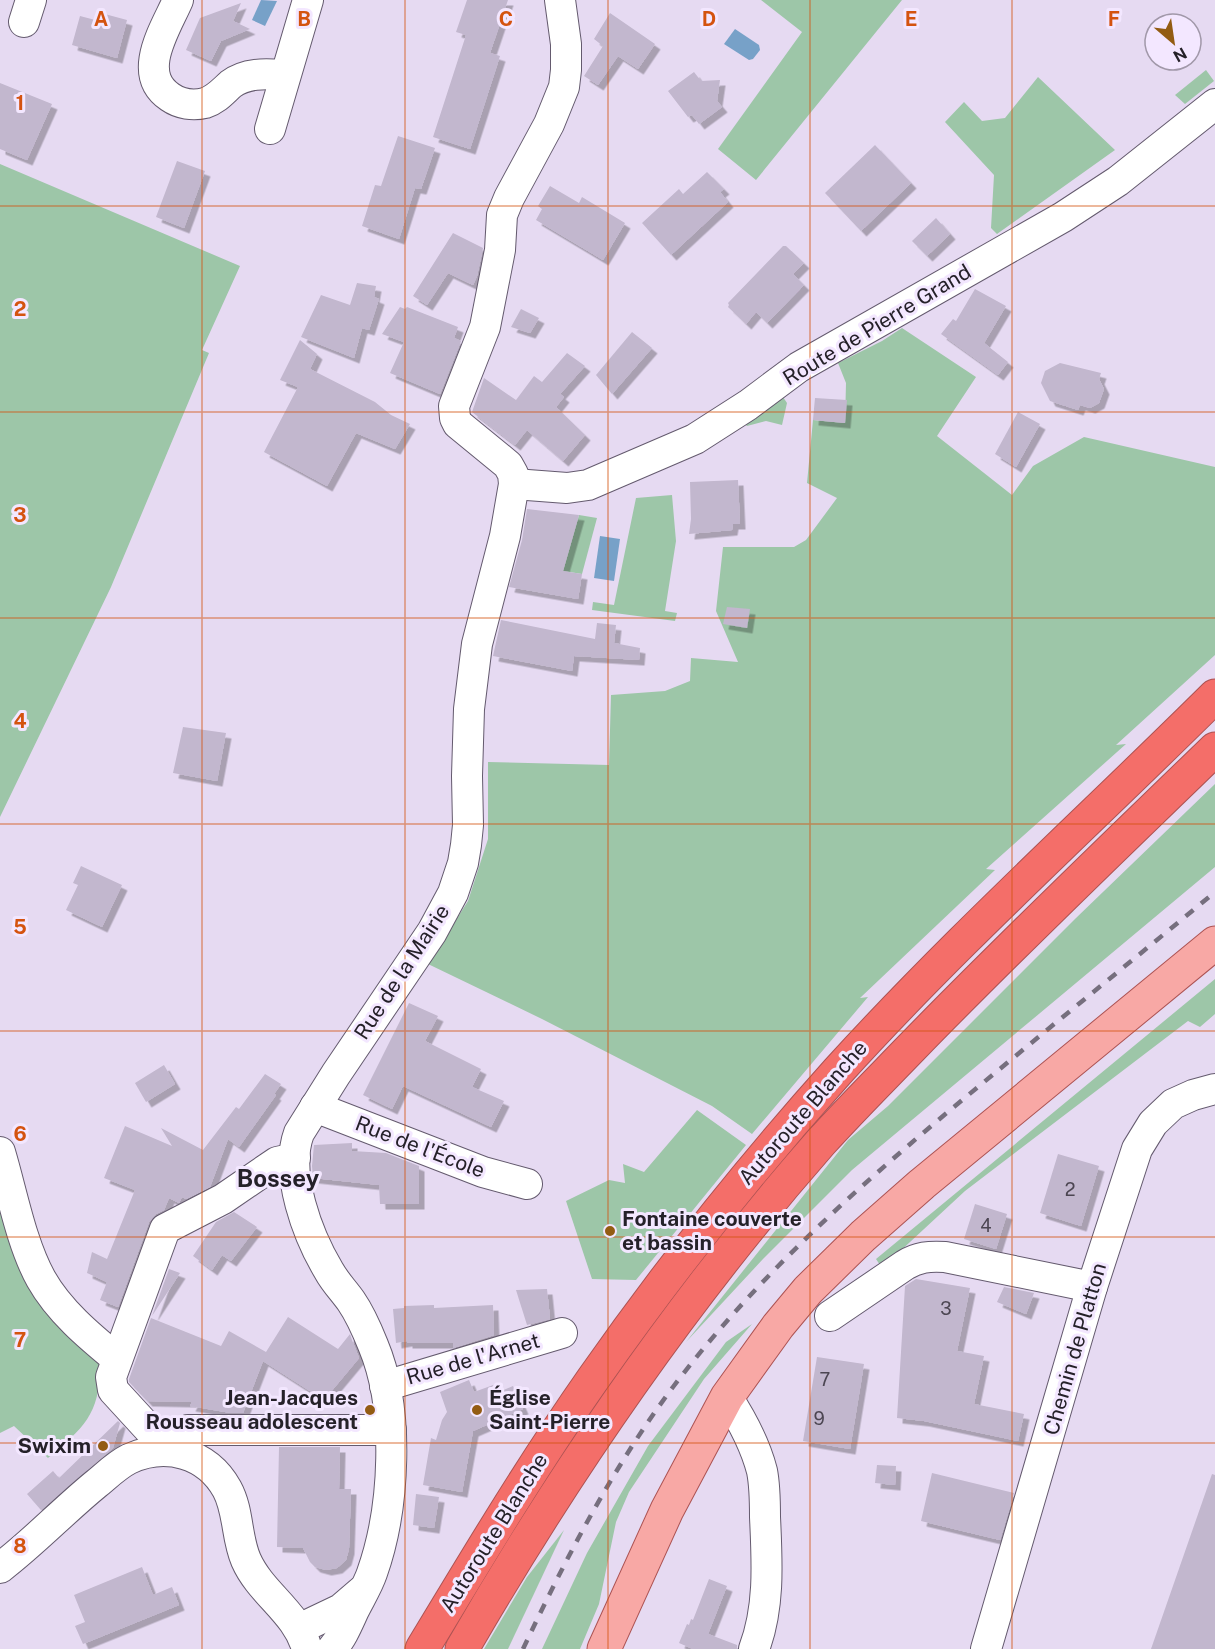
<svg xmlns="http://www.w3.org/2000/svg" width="1215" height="1649" viewBox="0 0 1215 1649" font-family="'Public Sans',sans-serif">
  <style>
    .green { fill: #9dc6a8 }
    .water { fill: #77a1c8 }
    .building { fill: #c2b7ce; filter: url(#shadow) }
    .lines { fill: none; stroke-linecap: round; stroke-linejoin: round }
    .minor-casing { stroke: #645a6e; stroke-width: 32 }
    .major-casing { stroke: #ac5353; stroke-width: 35 }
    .highway-casing { stroke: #ac5353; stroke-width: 35 }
    .minor { stroke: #fff; stroke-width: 30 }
    .major { stroke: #f8a8a5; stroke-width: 33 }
    .highway { stroke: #f46e69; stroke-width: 33 }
    .rail { stroke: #766f7e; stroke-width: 4.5; stroke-dasharray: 10 10; stroke-linecap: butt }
    .grid { fill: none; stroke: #d4530f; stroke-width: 1.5; stroke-opacity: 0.55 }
    .poi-dot { fill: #935c13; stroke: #f3e7ff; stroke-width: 2 }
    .labels { text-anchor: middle; stroke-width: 6; stroke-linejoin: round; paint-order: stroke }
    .number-label { font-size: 18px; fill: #4c4652 }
    .street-label { font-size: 21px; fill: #252129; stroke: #f3e7ff }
    .poi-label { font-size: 21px; font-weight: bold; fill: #252129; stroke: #f3e7ff; text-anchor: start }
    .quarter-label { font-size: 24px; font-weight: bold; fill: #252129; stroke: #f3e7ff }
    .grid-label { font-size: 20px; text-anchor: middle; font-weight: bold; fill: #d4530f; stroke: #f3e7ff; stroke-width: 6; stroke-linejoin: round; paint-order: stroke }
  </style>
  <defs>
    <filter id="shadow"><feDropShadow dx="5.5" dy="5.5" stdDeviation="0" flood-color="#0004"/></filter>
  </defs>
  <rect width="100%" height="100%" fill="#e6daf2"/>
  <g class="green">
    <polygon points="761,0 902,0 756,180 718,149 802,32"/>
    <polygon points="1206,70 1214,81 1185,104 1175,95"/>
    <polygon points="1038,77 1115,150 997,234 991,228 994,175 945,122 964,102 982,121 1005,118"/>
    <polygon points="0,164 240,266 202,350 209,353 111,587 0,817"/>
    <polygon points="902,328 976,377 937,436 1012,495 1033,466 1084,437 1215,467 1215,655 1116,745 1126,744 986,869 995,870 860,998 868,997 752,1134 712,1106 542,1019 428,964 468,901 488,839 488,762 609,765 611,695 665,691 690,681 691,658 738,662 716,611 723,547 794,547 806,540 837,498 807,483 813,420 845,423 846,383 838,363 882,341"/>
    <polygon points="781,394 787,403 782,425 766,421 747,426 743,422"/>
    <polygon points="672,495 676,541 665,611 677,613 675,621 592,610 593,602 614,605 636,498"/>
    <polygon points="579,515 597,518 582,574 563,571"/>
    <polygon points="1215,784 1215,867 852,1170 763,1259 686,1342 848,1140 888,1106 1076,918"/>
    <polygon points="1215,979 1215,1014 1200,1027 1188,1021 965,1191 882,1268 876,1259"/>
    <polygon points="697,1110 746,1145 636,1280 592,1279 566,1201 609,1180 625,1183 623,1164 644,1172"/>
    <path d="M0 1181 100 1366C100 1415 83 1428 48 1458L14 1426 0 1433Z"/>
    <polygon points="752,1324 704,1379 629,1492 616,1522 599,1604 580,1649 542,1649 587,1553 648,1446 726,1342"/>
    <polygon points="564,1530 508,1649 484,1649 527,1577"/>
  </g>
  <g class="water">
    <polygon points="261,0 277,1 265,26 252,20"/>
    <polygon points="735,29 759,45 760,50 753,59 749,60 724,44"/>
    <polygon points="600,536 620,539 614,581 594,578"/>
  </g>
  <g class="building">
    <polygon points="467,0 508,0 490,53 500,56 470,149 433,137 466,35 456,32"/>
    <polygon points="241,3 233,21 250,29 221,41 211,61 186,50 200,18"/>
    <polygon points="101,13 127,20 117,58 72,45 80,16 99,21"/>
    <polygon points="610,13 655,44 638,69 618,56 598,85 584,76 603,46 594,39"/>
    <polygon points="694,72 701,81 720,80 717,101 722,107 699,124 692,115 688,117 668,91"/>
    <polygon points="0,83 52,104 27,160 0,149"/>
    <polygon points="398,136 435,148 421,189 415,188 399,239 362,226 375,185 381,186"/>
    <polygon points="875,145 911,183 861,231 825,193"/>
    <polygon points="177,161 205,171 184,228 156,217"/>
    <polygon points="707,172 724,189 720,192 728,202 671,255 642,223 679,189 683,194"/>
    <polygon points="550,186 579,203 582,197 625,223 603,260 536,220 542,209 538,206"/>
    <polygon points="936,218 950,234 927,256 912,241"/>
    <polygon points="453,233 483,248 477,276 473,285 448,273 427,305 413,296"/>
    <polygon points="783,246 786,246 804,263 793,274 804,285 767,323 756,312 746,324 728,307 729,305 728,303"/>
    <polygon points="357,283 376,286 374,297 379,299 369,330 362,328 354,358 301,337 321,295 350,305"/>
    <polygon points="975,289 1006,306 984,343 1008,362 998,375 941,334 953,319 956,321"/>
    <polygon points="400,307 405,309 407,307 458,327 454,338 461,341 440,394 390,373 404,342 382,334"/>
    <polygon points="521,309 539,318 530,333 511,327"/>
    <polygon points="632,332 652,348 612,394 596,375"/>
    <polygon points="300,340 317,354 310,369 375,402 391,415 410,424 395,449 356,433 327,486 264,452 298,387 280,380"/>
    <polygon points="567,353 585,366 560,394 564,397 556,407 585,435 563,461 527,430 515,445 472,412 484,378 516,400 534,376 542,382"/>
    <polygon points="1060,363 1101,373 1099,379 1104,389 1099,403 1090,408 1080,405 1078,410 1050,401 1041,383 1045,371"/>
    <polygon points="815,398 847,400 845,423 813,420"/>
    <polygon points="1018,412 1040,424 1016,467 995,454"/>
    <polygon points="738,480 740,524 733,524 732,530 689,534 691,519 690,482"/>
    <polygon points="527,509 579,515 563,571 582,574 578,599 509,587 522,540"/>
    <polygon points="727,607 750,609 747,628 723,624"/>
    <polygon points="501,620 595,639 597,623 616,625 614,643 640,648 639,660 574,656 572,671 493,656"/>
    <polygon points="183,727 226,733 217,781 173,773"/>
    <polygon points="81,866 122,885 102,927 66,910 78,885 73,883"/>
    <polygon points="409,1003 438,1016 425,1041 481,1069 472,1087 504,1101 491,1127 403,1086 392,1109 363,1095"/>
    <polygon points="164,1065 175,1084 146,1102 135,1083"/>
    <polygon points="265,1074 281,1084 274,1094 276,1095 239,1147 228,1139 210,1187 186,1199 182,1197 179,1203 169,1198 164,1210 156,1214 149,1222 118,1307 100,1300 107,1282 87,1273 92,1252 107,1259 135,1190 104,1178 125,1126 172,1146 161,1128 203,1150 236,1107 239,1109"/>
    <polygon points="352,1143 352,1151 386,1153 419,1166 419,1204 380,1204 379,1185 313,1178 312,1166 314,1145"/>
    <polygon points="1058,1154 1099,1166 1081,1226 1040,1213"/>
    <polygon points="975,1204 1007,1214 996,1249 964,1239"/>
    <polygon points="234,1212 257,1227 231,1261 222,1255 212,1270 193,1256 216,1222"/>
    <polygon points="169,1269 180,1273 152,1316"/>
    <polygon points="916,1279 970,1288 957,1351 984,1356 974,1404 1024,1414 1018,1441 924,1421 897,1418 905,1286"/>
    <polygon points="1004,1287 1034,1293 1026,1314 997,1302"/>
    <polygon points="547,1289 550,1319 527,1325 516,1290"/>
    <polygon points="434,1305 434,1308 493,1305 494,1335 453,1348 453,1343 407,1343 407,1341 396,1343 393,1309 404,1308 404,1306"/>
    <polygon points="288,1317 338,1349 350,1334 352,1340 359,1358 324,1400 263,1361 243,1413 231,1413 190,1406 192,1402 147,1401 129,1382 129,1379 151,1318 221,1346 229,1331 266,1352"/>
    <polygon points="817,1357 864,1364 850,1449 803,1441"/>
    <polygon points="469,1380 474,1392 496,1384 499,1392 513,1386 523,1409 473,1431 462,1492 423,1485 431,1438 436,1440 442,1420 447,1412 440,1392"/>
    <polygon points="118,1421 120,1423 113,1448 41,1510 27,1494 53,1471 59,1478"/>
    <polygon points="279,1447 340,1447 339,1489 351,1489 349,1549 346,1560 337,1568 326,1570 315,1567 310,1562 303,1548 277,1547"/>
    <polygon points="877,1465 896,1466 895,1485 875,1483"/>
    <polygon points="932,1473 1014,1493 1000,1540 921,1521"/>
    <polygon points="1212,1474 1215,1475 1215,1649 1151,1649"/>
    <polygon points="416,1494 439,1497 434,1528 413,1525"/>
    <polygon points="142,1567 153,1595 172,1587 179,1605 83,1644 75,1626 85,1622 74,1595"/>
    <polygon points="709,1579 727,1586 708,1634 737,1645 737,1649 693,1649 679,1643 687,1624 689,1625 691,1619 693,1620"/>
  </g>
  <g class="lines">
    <defs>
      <g id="minor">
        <path d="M178 0C166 28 135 73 170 97 180 104 193 106 205 103 217 99 223 91 231 84 247 72 267 74 285 75"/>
        <polyline points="24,22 31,0"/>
        <polyline points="270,129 308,0"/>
        <polyline points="514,484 567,488 588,485 695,439 748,405 799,367 1063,217 1118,181 1215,104"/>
        <polyline points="315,1107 483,1172 527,1184"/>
        <path d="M0 1152C12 1192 21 1243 41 1279 59 1311 89 1336 117 1359"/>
        <path d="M830 1316 905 1265C918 1257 929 1256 945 1257L1092 1287"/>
        <polyline points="385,1386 562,1333"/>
        <path d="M727 1397C742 1420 755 1444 762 1471 765 1486 765 1502 765 1517 767 1561 770 1607 754 1649"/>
        <polyline points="168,1450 113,1390 111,1377 165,1229 223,1199 277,1162 295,1158"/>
        <polyline points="168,1450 188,1430 391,1430"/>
        <path d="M0 1568C34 1542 63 1511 96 1484 107 1475 117 1465 129 1459 166 1442 207 1453 227 1489 239 1511 236 1537 246 1560 261 1594 297 1612 307 1649"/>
        <polyline points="299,1629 341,1609 362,1591"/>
        <path d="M332 1649C342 1638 348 1623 354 1610 360 1598 368 1585 372 1573 395 1508 400 1409 373 1345 367 1330 360 1314 351 1301 344 1291 335 1282 329 1271 308 1236 284 1174 299 1133L336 1074 432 932 453 893 463 863 466 845 468 825 467 776 469 709 477 644 505 536 514 484 513 474 508 465 458 424 455 418 454 406 485 327 500 250 502 215 509 198 549 124 564 87 566 70V44L560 0"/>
        <polyline points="986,1649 1092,1287 1137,1149 1153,1123 1173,1104 1193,1095 1215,1089"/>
      </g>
      <polyline id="major" points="604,1649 667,1510 727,1397 778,1326 808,1290 863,1236 922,1184 1215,943"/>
      <g id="highway">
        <path d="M422 1649C477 1558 532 1466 593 1379 668 1272 750 1169 838 1071 957 940 1089 821 1215 696"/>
        <path d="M462 1649C566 1469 684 1298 821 1142 850 1110 881 1079 911 1048 1010 946 1113 848 1215 749"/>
      </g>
    </defs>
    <use href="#minor" class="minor-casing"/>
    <use href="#major" class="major-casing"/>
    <use href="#highway" class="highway-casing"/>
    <use href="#minor" class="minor"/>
    <use href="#major" class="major"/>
    <use href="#highway" class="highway"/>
    <path class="rail" d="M523 1649C566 1558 613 1467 673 1387 766 1264 883 1165 1001 1068 1072 1009 1144 951 1215 892"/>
  </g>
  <path class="grid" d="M202 0V1649M405 0V1649M608 0V1649M810 0V1649M1012 0V1649M0 206H1215M0 412H1215M0 618H1215M0 824H1215M0 1031H1215M0 1237H1215M0 1443H1215"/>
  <g class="poi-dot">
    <circle cx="610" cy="1231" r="6"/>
    <circle cx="370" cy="1410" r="6"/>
    <circle cx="477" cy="1410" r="6"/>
    <circle cx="103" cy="1446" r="6"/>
  </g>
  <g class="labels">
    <g class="number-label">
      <text x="1070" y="1196">2</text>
      <text x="986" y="1232">4</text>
      <text x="946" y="1315">3</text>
      <text x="825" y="1386">7</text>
      <text x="819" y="1425">9</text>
    </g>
    <g class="street-label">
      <text transform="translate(877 325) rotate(-31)" y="7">Route de Pierre Grand</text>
      <text transform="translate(402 972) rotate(-57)" y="7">Rue de la Mairie</text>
      <text transform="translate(803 1113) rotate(-49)" y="7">Autoroute Blanche</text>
      <text transform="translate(420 1147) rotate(21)" y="7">Rue de l'École</text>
      <text transform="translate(1075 1349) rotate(-74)" y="7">Chemin de Platton</text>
      <text transform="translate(473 1359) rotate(-16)" y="7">Rue de l'Arnet</text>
      <text transform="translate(494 1533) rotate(-58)" y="7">Autoroute Blanche</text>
    </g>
    <g class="poi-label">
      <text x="622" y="1226">Fontaine couverte<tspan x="622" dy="24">et bassin</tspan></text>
      <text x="358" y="1405" text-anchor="end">Jean-Jacques<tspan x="358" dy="24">Rousseau adolescent</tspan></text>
      <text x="489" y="1405">Église<tspan x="489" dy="24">Saint-Pierre</tspan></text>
      <text x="91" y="1453" text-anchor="end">Swixim</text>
    </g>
    <g class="quarter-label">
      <text x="278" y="1187">Bossey</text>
    </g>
  </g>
  <g class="grid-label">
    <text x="101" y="26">A</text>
    <text x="304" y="26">B</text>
    <text x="506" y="26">C</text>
    <text x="709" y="26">D</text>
    <text x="911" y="26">E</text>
    <text x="1114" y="26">F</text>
    <text x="20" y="110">1</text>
    <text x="20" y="316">2</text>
    <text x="20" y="522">3</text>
    <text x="20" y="728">4</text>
    <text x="20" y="934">5</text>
    <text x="20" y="1141">6</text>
    <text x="20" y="1347">7</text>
    <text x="20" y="1553">8</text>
  </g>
  <g transform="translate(1173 42) rotate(151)"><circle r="28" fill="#f3e7ff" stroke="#a198a9" stroke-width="1.5"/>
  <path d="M0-4.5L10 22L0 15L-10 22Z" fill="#935c13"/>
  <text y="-9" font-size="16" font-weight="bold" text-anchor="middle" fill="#252129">N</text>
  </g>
</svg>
